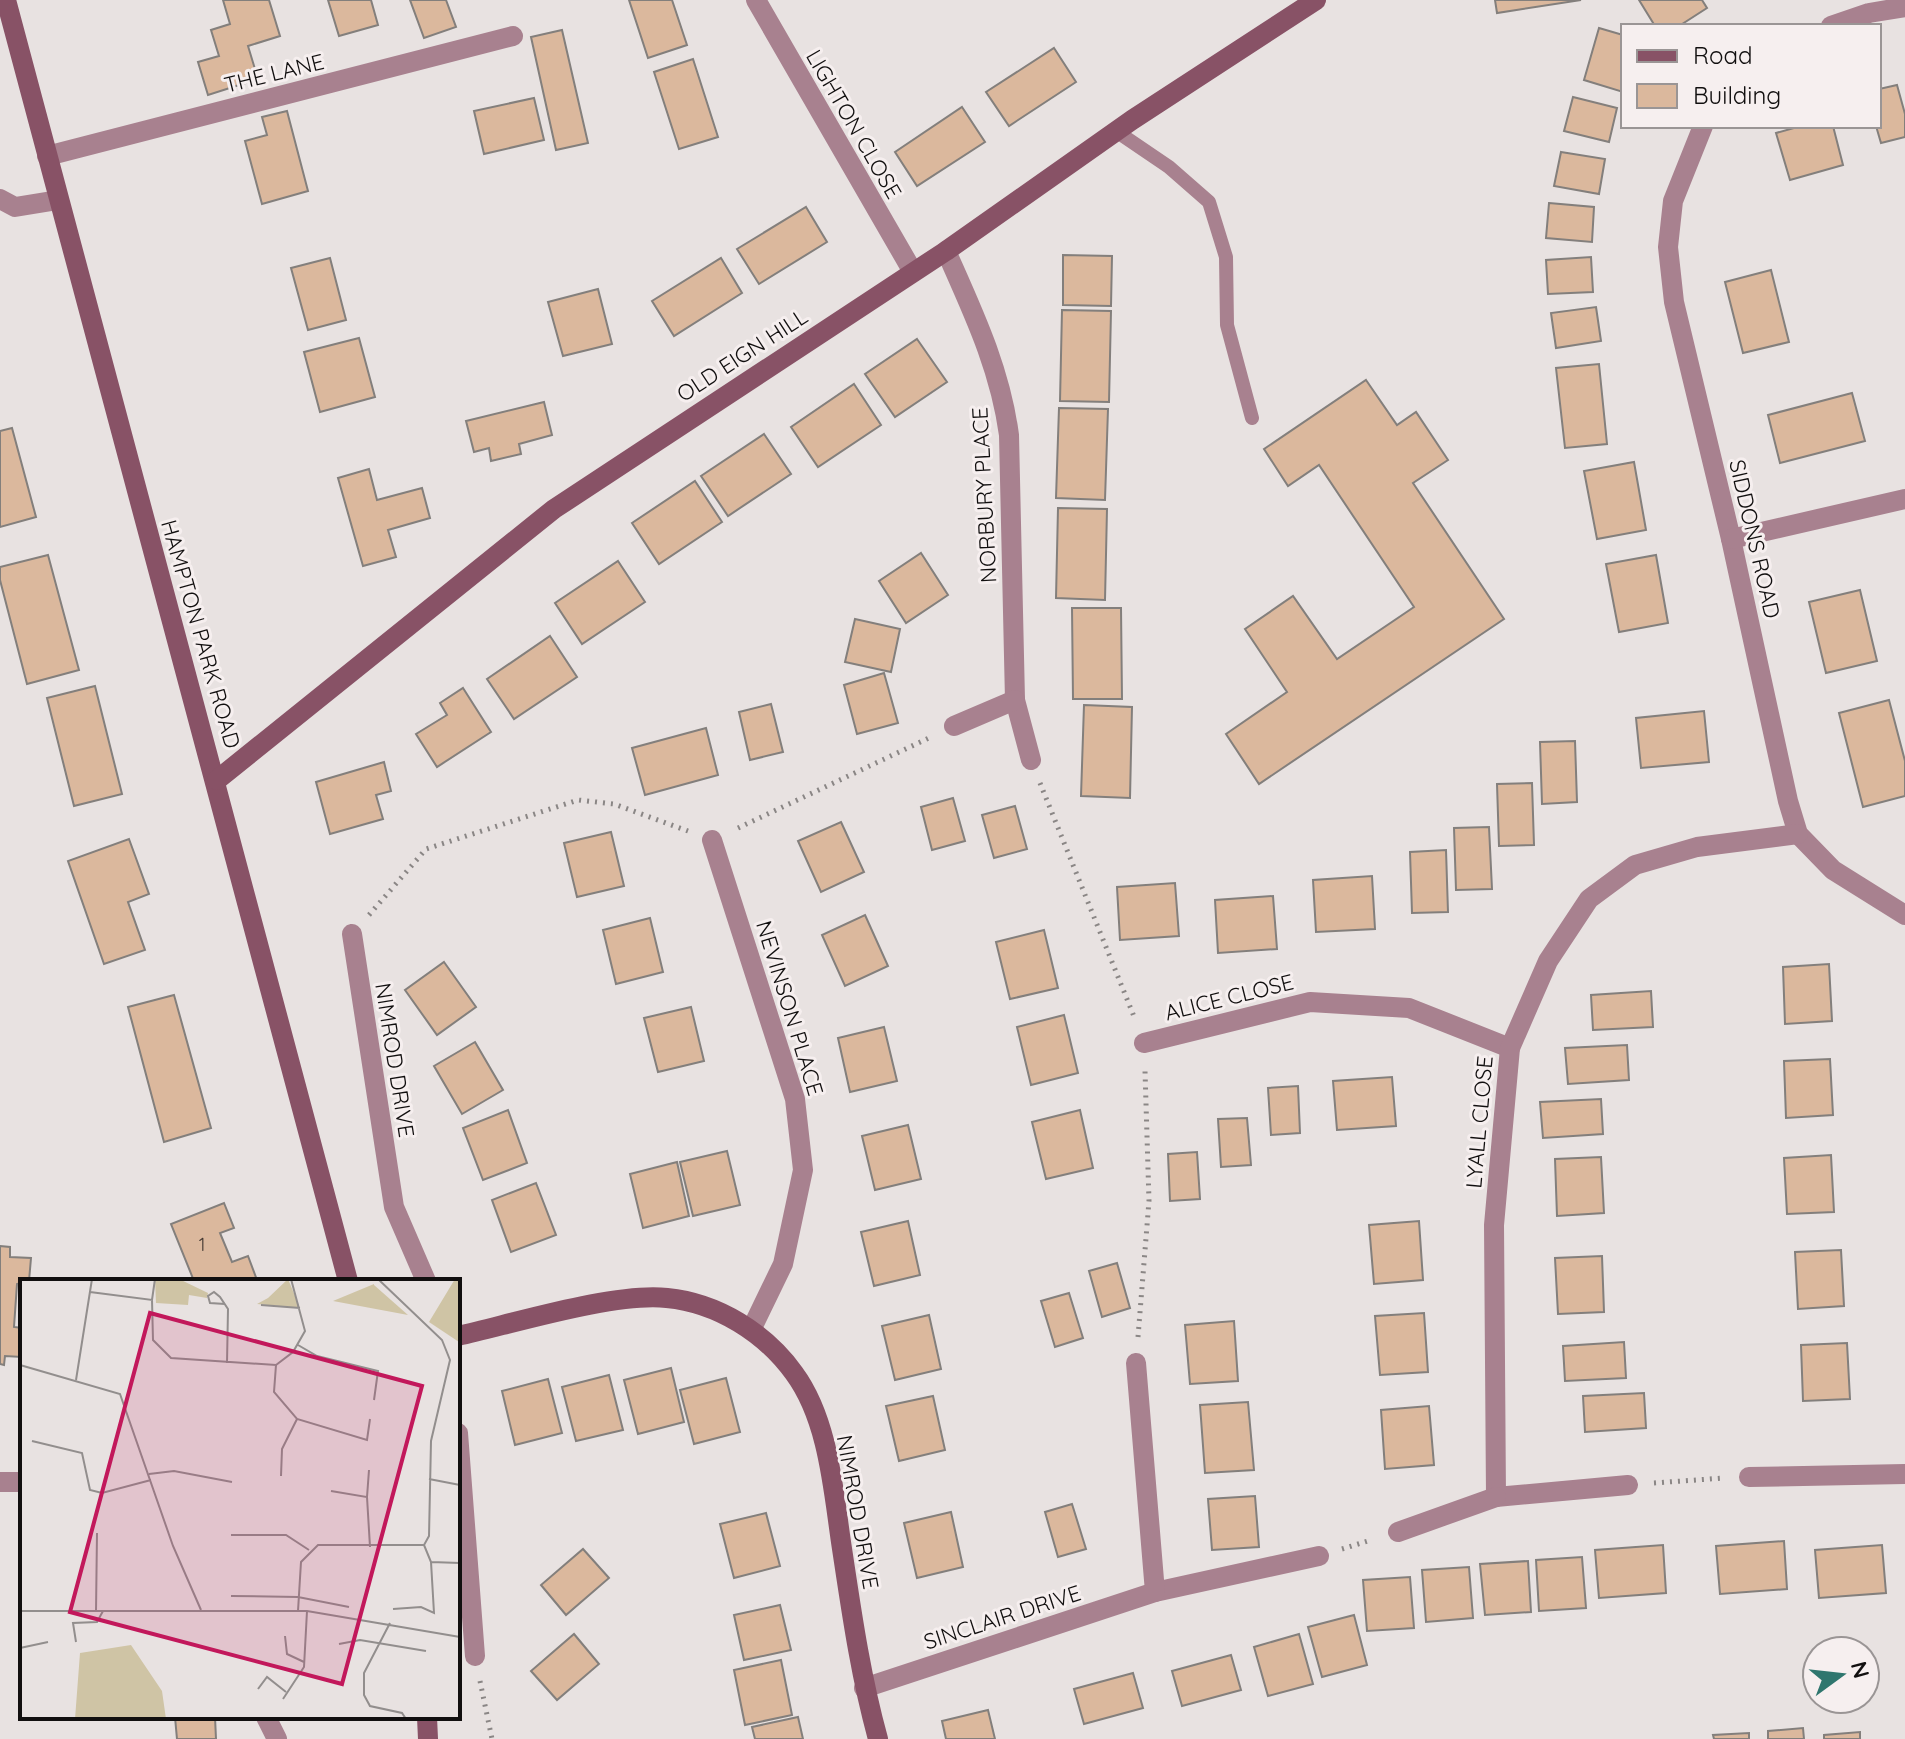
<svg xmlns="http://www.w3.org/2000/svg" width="1905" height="1739" viewBox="0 0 1905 1739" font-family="Quicksand,sans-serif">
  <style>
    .building { fill: #dbb89d; stroke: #837f7c; stroke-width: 2 }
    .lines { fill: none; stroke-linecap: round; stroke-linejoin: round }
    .path { stroke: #8a8685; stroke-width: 5; stroke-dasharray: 2 6; stroke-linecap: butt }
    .lane { stroke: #a8818f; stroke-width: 14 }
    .street { stroke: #a8818f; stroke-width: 20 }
    .secondary { stroke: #885266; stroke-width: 20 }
    .labels { text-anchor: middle; stroke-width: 6; stroke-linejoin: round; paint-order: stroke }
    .number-label { font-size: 18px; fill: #443932 }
    .street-label { font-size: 22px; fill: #110f0f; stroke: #f6efef }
    .inset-road { fill: none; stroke: #928e8d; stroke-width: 2 }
    .view { fill: #c2185b; fill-opacity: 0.15; stroke: #c2185b; stroke-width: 4 }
    .inset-edge { fill: none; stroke: #110f0f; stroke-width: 4 }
  </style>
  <rect width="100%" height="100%" fill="#e8e2e1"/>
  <g class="building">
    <polygon points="223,0 269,0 280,36 248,46 258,79 208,95 198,62 219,56 211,30 230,24"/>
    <polygon points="328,0 371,0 378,25 339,36"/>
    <polygon points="410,0 446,0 456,27 424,38"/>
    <polygon points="629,0 672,0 687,45 648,58"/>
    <polygon points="1495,0 1581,0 1497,13"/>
    <polygon points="1639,0 1702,0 1707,8 1679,26 1655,26"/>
    <polygon points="1599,28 1623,35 1623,92 1584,80"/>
    <polygon points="562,30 588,143 556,150 531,37"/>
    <polygon points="1054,48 1076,82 1009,126 986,92"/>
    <polygon points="693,59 718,137 679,149 654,72"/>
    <polygon points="1897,85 1905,114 1905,137 1881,143 1876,126 1879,89"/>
    <polygon points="1573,97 1617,108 1609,142 1564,131"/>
    <polygon points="534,98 544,140 484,154 474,111"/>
    <polygon points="962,107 985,142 917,186 895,152"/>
    <polygon points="287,111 308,191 262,204 245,141 267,135 262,117"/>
    <polygon points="1801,126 1833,126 1843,165 1790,180 1776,133"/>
    <polygon points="1561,152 1605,159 1599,194 1554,186"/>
    <polygon points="1549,203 1594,207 1592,242 1546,238"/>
    <polygon points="806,207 827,242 759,284 737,249"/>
    <polygon points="1063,255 1112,256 1111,306 1063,305"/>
    <polygon points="1591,257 1593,292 1548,294 1546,260"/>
    <polygon points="330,258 346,320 308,330 291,268"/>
    <polygon points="721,258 742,293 674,336 652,301"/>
    <polygon points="1771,270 1789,342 1743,353 1725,282"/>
    <polygon points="598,289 612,344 563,356 548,302"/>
    <polygon points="1596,307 1601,341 1556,348 1551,313"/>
    <polygon points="1062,310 1111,311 1109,402 1060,401"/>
    <polygon points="359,338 375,397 320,412 304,352"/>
    <polygon points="917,339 947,382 895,417 865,374"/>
    <polygon points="1599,364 1607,444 1565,448 1556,368"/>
    <polygon points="1366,380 1397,425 1416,412 1448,460 1413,483 1504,619 1259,784 1226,734 1287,692 1245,629 1293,596 1337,659 1414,607 1319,465 1288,486 1264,449"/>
    <polygon points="854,384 881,425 818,467 791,427"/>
    <polygon points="1852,393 1865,441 1780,463 1768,415"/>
    <polygon points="544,402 552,435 519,444 521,454 491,461 489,448 474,452 466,421"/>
    <polygon points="1059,408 1108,409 1105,500 1056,498"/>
    <polygon points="12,428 36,517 0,527 0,431"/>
    <polygon points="764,434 791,474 728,516 701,476"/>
    <polygon points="1634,462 1646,530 1597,539 1584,471"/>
    <polygon points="369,469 377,500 422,488 430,518 388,530 396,557 363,566 338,478"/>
    <polygon points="695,481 722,522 659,564 632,523"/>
    <polygon points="1058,508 1107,509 1105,600 1056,598"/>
    <polygon points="921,553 948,595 906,623 879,581"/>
    <polygon points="48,555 79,670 27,684 0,580 0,567"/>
    <polygon points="1656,555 1668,623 1619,632 1606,564"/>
    <polygon points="618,561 645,602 582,644 555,603"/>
    <polygon points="1860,590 1877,661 1826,673 1809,602"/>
    <polygon points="1072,608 1121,608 1122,699 1073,699"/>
    <polygon points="855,619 900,629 891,672 845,662"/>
    <polygon points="550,636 577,677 514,719 487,679"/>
    <polygon points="884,673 898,723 857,734 844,685"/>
    <polygon points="95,686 122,794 74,806 47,698"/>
    <polygon points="463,688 491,732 437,767 416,734 447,715 440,703"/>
    <polygon points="1889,700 1905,761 1905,796 1863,807 1839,713"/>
    <polygon points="771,704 783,752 750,760 739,712"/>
    <polygon points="1084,705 1132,707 1130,798 1081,796"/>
    <polygon points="1704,711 1709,762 1641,768 1636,718"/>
    <polygon points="706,728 718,775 645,795 632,748"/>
    <polygon points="1575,741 1577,802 1542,804 1540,742"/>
    <polygon points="384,762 391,791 376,795 383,819 330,834 316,782"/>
    <polygon points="1532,783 1534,845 1499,846 1497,784"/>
    <polygon points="953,798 965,841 932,850 921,807"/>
    <polygon points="1015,806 1027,849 994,858 982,815"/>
    <polygon points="841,822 864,872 821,892 798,841"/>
    <polygon points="1489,827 1492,889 1456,890 1454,828"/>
    <polygon points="611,832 624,886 577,897 564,843"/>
    <polygon points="129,839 149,894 128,902 145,950 104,964 68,861"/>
    <polygon points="1446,850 1448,912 1412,913 1410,852"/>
    <polygon points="1372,876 1375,929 1316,932 1313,880"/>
    <polygon points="1175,883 1179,936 1120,940 1117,887"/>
    <polygon points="1273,896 1277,949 1218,953 1215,900"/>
    <polygon points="865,915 888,966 845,986 822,935"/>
    <polygon points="650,918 663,972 616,984 603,930"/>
    <polygon points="1044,930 1058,988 1010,999 996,942"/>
    <polygon points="444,962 476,1007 437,1035 405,990"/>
    <polygon points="1829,964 1832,1021 1785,1024 1783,967"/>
    <polygon points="1651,991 1653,1027 1593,1030 1591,995"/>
    <polygon points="174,995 211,1128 164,1142 128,1007"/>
    <polygon points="691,1007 704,1061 658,1072 644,1018"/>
    <polygon points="1064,1015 1078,1073 1031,1085 1017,1027"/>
    <polygon points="884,1027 897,1081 850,1092 838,1038"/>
    <polygon points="475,1042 503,1090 462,1114 434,1066"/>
    <polygon points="1627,1045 1629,1080 1568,1084 1565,1048"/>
    <polygon points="1830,1059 1833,1115 1786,1118 1784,1061"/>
    <polygon points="1392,1077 1396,1126 1337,1130 1333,1081"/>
    <polygon points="1298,1086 1300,1133 1271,1135 1268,1088"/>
    <polygon points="1601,1099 1603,1134 1543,1138 1540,1102"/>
    <polygon points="508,1110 527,1163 483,1180 463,1128"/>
    <polygon points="1080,1110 1093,1168 1046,1179 1032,1122"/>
    <polygon points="1247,1118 1251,1165 1221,1167 1218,1119"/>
    <polygon points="908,1125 921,1179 875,1190 862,1136"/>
    <polygon points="727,1151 740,1205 693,1216 680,1162"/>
    <polygon points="1197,1152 1200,1199 1170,1201 1168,1154"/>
    <polygon points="1831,1155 1834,1212 1787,1214 1784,1158"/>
    <polygon points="1601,1157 1604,1213 1557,1216 1555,1159"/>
    <polygon points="677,1162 689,1216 643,1228 630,1174"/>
    <polygon points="536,1183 556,1235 511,1252 492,1200"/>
    <polygon points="224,1203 234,1228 220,1233 232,1262 248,1256 257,1280 194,1281 171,1224"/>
    <polygon points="908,1221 920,1275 874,1286 861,1232"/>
    <polygon points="1419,1221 1423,1280 1374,1284 1369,1225"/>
    <polygon points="0,1246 10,1247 10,1257 31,1258 29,1281 17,1284 14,1327 22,1328 22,1357 5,1356 4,1365 0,1364"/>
    <polygon points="1841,1250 1844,1306 1798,1309 1795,1252"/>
    <polygon points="1602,1256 1604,1312 1558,1314 1555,1258"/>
    <polygon points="1117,1263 1130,1308 1102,1317 1089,1271"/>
    <polygon points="1069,1293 1083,1338 1055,1347 1041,1301"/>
    <polygon points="1424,1313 1428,1372 1380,1375 1375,1316"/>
    <polygon points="929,1315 941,1369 895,1380 882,1326"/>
    <polygon points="1234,1321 1238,1381 1190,1384 1185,1325"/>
    <polygon points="1624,1342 1626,1378 1565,1381 1563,1346"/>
    <polygon points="1847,1343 1850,1399 1803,1401 1801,1345"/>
    <polygon points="671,1368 684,1422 638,1434 624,1380"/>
    <polygon points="609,1375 623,1430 576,1441 562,1387"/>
    <polygon points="726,1378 740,1432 694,1444 680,1390"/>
    <polygon points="548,1379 562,1433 515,1445 502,1391"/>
    <polygon points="1644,1393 1646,1428 1585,1432 1583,1396"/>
    <polygon points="933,1396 945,1450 899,1461 886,1406"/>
    <polygon points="1248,1402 1254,1470 1205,1473 1200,1405"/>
    <polygon points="1429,1406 1434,1465 1385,1469 1381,1410"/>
    <polygon points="1255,1496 1259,1547 1212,1550 1208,1499"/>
    <polygon points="1072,1504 1086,1549 1058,1557 1045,1512"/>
    <polygon points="951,1512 963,1567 917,1578 904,1523"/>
    <polygon points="766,1513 780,1566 734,1578 720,1524"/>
    <polygon points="1784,1541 1787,1589 1720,1594 1716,1546"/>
    <polygon points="1663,1545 1666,1593 1599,1598 1595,1550"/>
    <polygon points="1882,1545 1886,1593 1819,1598 1815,1550"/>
    <polygon points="583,1549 609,1578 566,1615 541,1585"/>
    <polygon points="1582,1557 1586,1608 1539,1611 1536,1560"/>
    <polygon points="1528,1561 1531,1612 1485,1615 1480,1564"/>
    <polygon points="1469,1567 1473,1618 1426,1622 1422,1570"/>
    <polygon points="1410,1577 1414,1628 1367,1631 1363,1580"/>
    <polygon points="780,1605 791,1650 744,1660 734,1615"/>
    <polygon points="1354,1615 1367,1665 1322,1677 1308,1627"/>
    <polygon points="574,1634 599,1664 557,1700 531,1671"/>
    <polygon points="1299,1634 1313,1684 1268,1696 1254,1647"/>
    <polygon points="1231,1655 1241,1690 1182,1706 1172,1671"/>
    <polygon points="781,1660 792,1715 745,1725 734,1670"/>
    <polygon points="1133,1673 1143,1708 1084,1724 1074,1689"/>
    <polygon points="988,1710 995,1739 946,1739 942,1721"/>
    <polygon points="175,1717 215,1717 216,1739 177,1739"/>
    <polygon points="798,1717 803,1739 755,1739 752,1727"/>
    <polygon points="1803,1728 1804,1739 1768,1739 1768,1731"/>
    <polygon points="1860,1732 1860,1739 1824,1739 1824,1735"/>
    <polygon points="1749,1733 1749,1739 1714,1739 1713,1735"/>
  </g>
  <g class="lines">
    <g class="path">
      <polyline points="1040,783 1135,1019"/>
      <polyline points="738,828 931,737"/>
      <polyline points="369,915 426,849 578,800 614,804 688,831"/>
      <polyline points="1138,1337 1149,1201 1145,1071"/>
      <polyline points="1654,1483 1724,1478"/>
      <polyline points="1342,1549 1371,1540"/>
      <polyline points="480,1681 492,1739"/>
    </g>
    <polyline class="lane" points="1116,131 1169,167 1209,202 1226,257 1227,325 1252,418"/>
    <g class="street">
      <polyline points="756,0 913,272"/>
      <polyline points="1831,26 1869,13 1905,7"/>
      <polyline points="1703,126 1673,201 1668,247 1674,302 1731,539 1788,801 1798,834 1833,870 1905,915"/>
      <polyline points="47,156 513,36"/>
      <polyline points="0,199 15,207 58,200"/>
      <path d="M946 251C973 312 1000 368 1009 435L1015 700 1031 760"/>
      <polyline points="1731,539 1905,499"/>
      <polyline points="954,726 1015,700"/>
      <polyline points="712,840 795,1099 803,1170 783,1264 752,1328"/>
      <polyline points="352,934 394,1207 426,1281"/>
      <polyline points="1144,1043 1310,1002 1409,1008 1510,1048"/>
      <polyline points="458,1433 475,1656"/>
      <polyline points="1749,1477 1905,1474"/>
      <polyline points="0,1482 22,1482"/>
      <polyline points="1628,1485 1496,1497 1494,1225 1510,1048 1548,961 1589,899 1635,865 1697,847 1798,834"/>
      <polyline points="1398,1532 1496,1497"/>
      <polyline points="1155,1592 1319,1556"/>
      <polyline points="864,1688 1155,1592 1136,1363"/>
      <polyline points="266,1717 277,1739"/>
    </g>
    <g class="secondary">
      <polyline points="6,0 348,1281"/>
      <polyline points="217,780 554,509 946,251 1132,120 1316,0"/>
      <path d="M458 1336C512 1324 615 1292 667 1298 718 1303 765 1333 794 1373 828 1419 833 1487 841 1542 851 1608 860 1674 878 1739"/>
      <polyline points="427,1717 428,1739"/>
    </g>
  </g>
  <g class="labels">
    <g class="number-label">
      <text x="202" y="1251">1</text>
    </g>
    <g class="street-label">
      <text transform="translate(274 73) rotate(-14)" y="8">THE LANE</text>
      <text transform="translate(854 124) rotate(60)" y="8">LIGHTON CLOSE</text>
      <text transform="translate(742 355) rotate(-33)" y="8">OLD EIGN HILL</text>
      <text transform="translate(984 495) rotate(-93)" y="8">NORBURY PLACE</text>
      <text transform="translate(1755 539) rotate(77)" y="8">SIDDONS ROAD</text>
      <text transform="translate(201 634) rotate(74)" y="8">HAMPTON PARK ROAD</text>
      <text transform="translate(1229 997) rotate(-14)" y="8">ALICE CLOSE</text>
      <text transform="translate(790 1008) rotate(73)" y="8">NEVINSON PLACE</text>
      <text transform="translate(395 1060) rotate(81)" y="8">NIMROD DRIVE</text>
      <text transform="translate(1479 1122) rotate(-85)" y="8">LYALL CLOSE</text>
      <text transform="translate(858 1512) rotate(80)" y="8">NIMROD DRIVE</text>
      <text transform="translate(1002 1617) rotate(-18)" y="8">SINCLAIR DRIVE</text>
    </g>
  </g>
  <g transform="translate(20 1279)">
    <rect width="440" height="440" fill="#e8e2e1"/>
    <path d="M135 0H159L188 14 187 19 169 16 168 26 136 24ZM268 0 280 29 237 25 248 19ZM435 0H440L439 63 409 43ZM354 5V6L388 36 313 22ZM111 366 142 412 146 440H55L60 374Z" fill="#cfc4a5"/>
    <path class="inset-road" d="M358 0 422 61 430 81 411 162 409 257 404 266 411 283 414 334 401 328 373 330M70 13 132 21 135 0M132 21 133 61 151 79 256 86 273 73 285 52 271 0M205 25 190 24 188 17 194 13 200 18 208 30 207 84M241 26 280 29M278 66 297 77 358 92 354 121M0 86 100 115 153 267 181 331M256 86 254 113 277 140 347 161 350 140M56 101 72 0M12 162 62 174 70 211 82 214 131 201M129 195 154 192 212 203M261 197 262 170 277 140M409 200 440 206M311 212 347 218 350 268M347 218 349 191M211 256H266L289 271M411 283 440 284M211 317 278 318 329 328M0 332H287L440 358M76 332 77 254M278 332 281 283 298 266H404M370 344 344 394V416L350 427 382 434 386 440M265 357 267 375 284 383M56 363 53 344 77 343 83 332M319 365 340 361 406 372M0 369 28 363M238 410 247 398 266 413M263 420 284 388 287 332"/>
    <path class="view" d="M130 34 402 107 322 405 50 333Z"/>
    <rect width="440" height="440" class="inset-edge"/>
  </g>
  <rect x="1621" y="24" width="260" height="104" fill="#f6efef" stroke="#9a9595" stroke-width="2"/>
  <rect x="1637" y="50" width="40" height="12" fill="#885266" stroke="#9a9595" stroke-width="2"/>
  <text x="1693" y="64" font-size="24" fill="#110f0f">Road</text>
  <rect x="1637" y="84" width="40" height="24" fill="#dbb89d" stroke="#9a9595" stroke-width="2"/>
  <text x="1693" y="104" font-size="24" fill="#110f0f">Building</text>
  <g transform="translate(1841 1675) rotate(75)"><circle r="38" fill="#f6efef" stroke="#9a9595" stroke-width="2"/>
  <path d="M0-6L14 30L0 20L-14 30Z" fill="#2f766e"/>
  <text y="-12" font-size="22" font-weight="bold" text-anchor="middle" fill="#110f0f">N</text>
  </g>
</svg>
